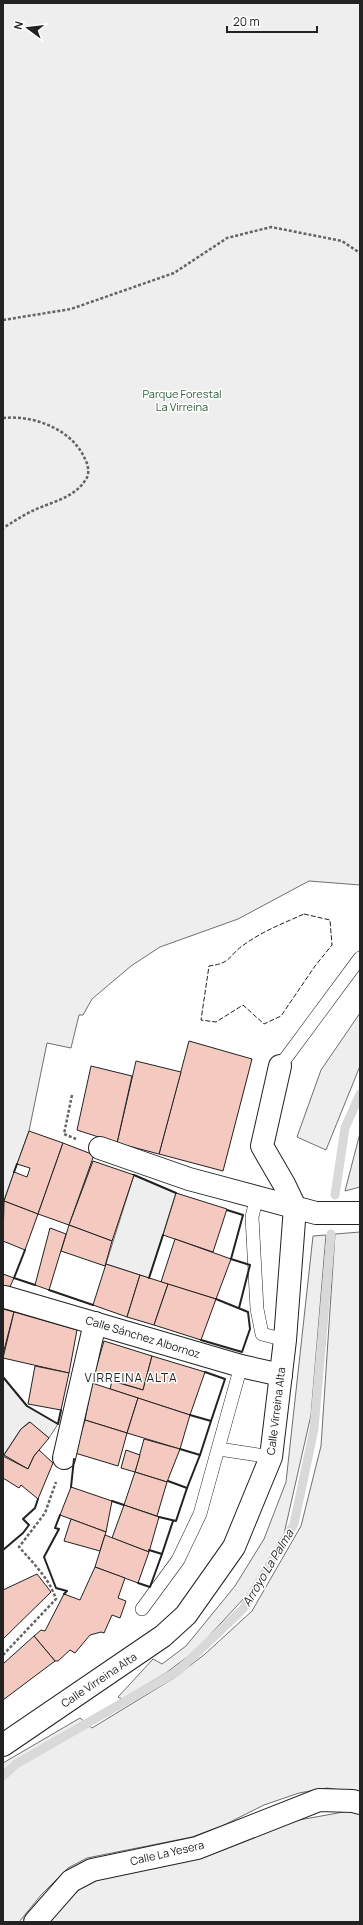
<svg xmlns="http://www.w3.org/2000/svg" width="363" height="1925" viewBox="0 0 363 1925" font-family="Manrope,sans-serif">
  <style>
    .green { fill: #eee; stroke: #6f6f6f }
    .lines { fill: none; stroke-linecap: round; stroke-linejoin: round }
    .stream { stroke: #d9d9d9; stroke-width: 9 }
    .building { fill: #f3c9c0; stroke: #222 }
    .service-casing { stroke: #222; stroke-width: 14 }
    .minor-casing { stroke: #222; stroke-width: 24 }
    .path { stroke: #646464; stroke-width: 2.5; stroke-dasharray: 3 2; stroke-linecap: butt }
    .service { stroke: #fff; stroke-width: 13 }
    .minor { stroke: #fff; stroke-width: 22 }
    .fence { stroke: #222; stroke-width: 1; stroke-dasharray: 5 2; stroke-linecap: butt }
    .wall { stroke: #222; stroke-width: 2 }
    .labels { text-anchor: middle; stroke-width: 3; stroke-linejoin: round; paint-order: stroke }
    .park-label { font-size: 11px; fill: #2f5e38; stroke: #fff }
    .street-label { font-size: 11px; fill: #222; stroke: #fff }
    .neighbourhood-label { font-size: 12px; letter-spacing: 1px; fill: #222; stroke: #fff }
    .water-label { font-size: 12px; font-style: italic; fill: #222; stroke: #fff }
  </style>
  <rect width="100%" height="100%" fill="#fff"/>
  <g class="green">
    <polygon points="3,3 360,3 360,885 309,881 238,919 160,947 131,966 92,999 83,1015 79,1015 71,1048 47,1043 29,1131 3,1203"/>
    <polygon points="360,1013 360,1066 326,1150 297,1137 321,1070"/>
    <polygon points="360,1133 360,1187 345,1191"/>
    <polygon points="134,1175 176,1193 149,1278 106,1264"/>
    <polygon points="360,1232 360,1793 327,1788 299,1793 264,1805 224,1825 192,1837 87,1858 68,1868 41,1895 19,1922 3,1922 3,1763 80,1718 92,1728 174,1678 205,1654 252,1611 301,1526 321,1446 335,1234"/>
    <polygon points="326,1235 311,1415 284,1534 248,1594 195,1651 166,1673 122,1699 118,1697 153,1659 162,1664 186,1646 235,1586 264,1539 286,1482 313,1236"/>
    <polygon points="3,1377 27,1406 58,1424 49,1438 29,1422 21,1429 3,1456"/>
    <polygon points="349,1811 360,1814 360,1922 48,1922 56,1911 84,1885 118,1873 299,1820"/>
  </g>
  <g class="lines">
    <g class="stream">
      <polyline points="335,1195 345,1128 360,1094"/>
      <polyline points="3,1776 16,1764 178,1671 243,1609 294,1524 314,1429 331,1234"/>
    </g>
  </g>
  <g class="building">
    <polygon points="189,1041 252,1059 223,1171 159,1154"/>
    <polygon points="136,1061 181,1072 159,1154 117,1143"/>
    <polygon points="91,1066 132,1076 117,1143 77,1130"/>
    <polygon points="29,1131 63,1143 38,1214 4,1201 14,1172 27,1177 30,1168 17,1164"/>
    <polygon points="63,1143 94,1155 69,1225 38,1214"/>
    <polygon points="93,1161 134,1175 112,1241 69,1225"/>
    <polygon points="176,1193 227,1209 213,1252 163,1235"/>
    <polygon points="4,1201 38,1214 25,1250 3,1241"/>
    <polygon points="69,1225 112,1241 105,1266 61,1251"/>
    <polygon points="50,1228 66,1234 49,1290 35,1285"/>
    <polygon points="175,1239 231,1259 216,1299 161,1282"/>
    <polygon points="106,1264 140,1275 127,1317 93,1305"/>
    <polygon points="3,1274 14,1278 8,1291 3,1289"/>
    <polygon points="140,1275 168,1284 154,1325 127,1317"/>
    <polygon points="168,1284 216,1299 201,1340 154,1325"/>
    <polygon points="3,1309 14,1312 3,1354"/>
    <polygon points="14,1312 77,1330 69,1373 3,1358"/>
    <polygon points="104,1341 152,1356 143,1390 94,1375"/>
    <polygon points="152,1356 205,1372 190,1415 110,1389 112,1381 143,1390"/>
    <polygon points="35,1366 69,1373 61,1410 28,1404"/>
    <polygon points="92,1383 138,1398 127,1433 85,1420"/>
    <polygon points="138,1398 190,1415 180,1449 127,1433"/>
    <polygon points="85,1420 127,1433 118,1466 75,1453"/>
    <polygon points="30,1422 49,1438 34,1456 28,1469 4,1455 21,1429"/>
    <polygon points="144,1439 180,1449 167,1482 135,1472"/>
    <polygon points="39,1450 53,1463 38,1499 21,1485 19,1488 3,1478 3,1456 28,1469 34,1456"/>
    <polygon points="126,1450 140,1455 135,1472 121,1468"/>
    <polygon points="135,1472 167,1482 157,1516 124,1505"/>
    <polygon points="71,1487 112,1501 106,1532 60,1515"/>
    <polygon points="124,1505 159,1517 149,1552 112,1538"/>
    <polygon points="71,1519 106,1532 100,1551 64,1541"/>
    <polygon points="105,1535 149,1552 138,1583 95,1567"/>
    <polygon points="95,1567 125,1578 118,1598 126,1601 120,1618 112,1615 104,1633 101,1632 90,1635 75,1653 70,1650 58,1661 55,1661 34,1636 41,1630 45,1631 64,1594 80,1600"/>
    <polygon points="37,1574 51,1592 3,1639 3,1590"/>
    <polygon points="34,1636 55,1661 3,1700 3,1664"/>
  </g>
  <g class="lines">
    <defs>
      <g id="service">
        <polyline points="280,1066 360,958"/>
        <polyline points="257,1196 252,1217 257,1309 262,1334 285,1340"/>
        <polyline points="219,1449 271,1457"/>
        <polyline points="142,1609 178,1560 200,1514 241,1366"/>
      </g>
      <g id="minor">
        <polyline points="100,1148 189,1179 316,1213 360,1213"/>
        <polyline points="5,1297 241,1366 281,1375"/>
        <polyline points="64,1458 95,1323"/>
        <polyline points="3,1745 163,1636 186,1615 234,1547 271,1457 285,1340 295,1207 284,1184 262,1146 280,1066"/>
        <polyline points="35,1922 71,1881 92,1870 197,1848 319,1800 353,1801 360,1803"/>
      </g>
    </defs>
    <use href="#service" class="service-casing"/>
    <use href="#minor" class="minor-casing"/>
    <g class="path">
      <polyline points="3,320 71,309 174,273 227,238 271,227 342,241 360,253"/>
      <path d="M3 418C34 415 72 429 85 459 88 464 90 474 86 479 75 498 51 502 32 511 22 516 13 522 3 528"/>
      <polyline points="72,1095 64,1134 76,1139"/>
      <path d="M3 1655 56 1599C49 1578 33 1563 19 1547L45 1513 56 1482"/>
    </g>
    <use href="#service" class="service"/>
    <use href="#minor" class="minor"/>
    <path class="fence" d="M304 914 330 920 332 945 315 966 281 1016 264 1024 243 1005 216 1022 201 1020 209 966C233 963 228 955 245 944 263 931 284 923 304 914Z"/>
    <g class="wall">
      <polyline points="14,1172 17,1164"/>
      <polyline points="134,1175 176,1193"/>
      <polyline points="227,1210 243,1215 231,1259 250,1265 239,1308"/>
      <polyline points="25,1250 14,1278 35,1285"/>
      <polyline points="149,1278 163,1235"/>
      <polyline points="49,1290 93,1305"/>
      <polyline points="201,1340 242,1352 250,1329 248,1312 216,1299"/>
      <polyline points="3,1377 27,1406 58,1424 61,1410"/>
      <polyline points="190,1415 211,1421 225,1379 205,1372"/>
      <polyline points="200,1455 211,1421"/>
      <polyline points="168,1481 187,1488 200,1455 180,1449"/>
      <polyline points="71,1487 74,1459"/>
      <polyline points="112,1501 124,1505"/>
      <polyline points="60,1515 55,1528 59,1529 44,1557 56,1588 67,1591 64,1594"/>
      <polyline points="159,1517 176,1521 187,1488"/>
      <polyline points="3,1550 23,1533 29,1525 23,1519 35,1508 38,1499"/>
      <polyline points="162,1554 173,1521"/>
      <polyline points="138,1583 150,1587 162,1554 149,1550"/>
    </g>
  </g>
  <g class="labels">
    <g class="park-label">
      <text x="182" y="398">Parque Forestal<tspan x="182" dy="13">La Virreina</tspan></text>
    </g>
    <g class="street-label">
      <text transform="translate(143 1337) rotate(17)" y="4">Calle Sánchez Albornoz</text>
      <text transform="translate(276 1411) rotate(-83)" y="4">Calle Virreina Alta</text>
      <text transform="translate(99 1680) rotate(-34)" y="4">Calle Virreina Alta</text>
      <text transform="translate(167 1853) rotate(-13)" y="4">Calle La Yesera</text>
    </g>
    <g class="neighbourhood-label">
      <text x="131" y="1382">VIRREINA ALTA</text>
    </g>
    <g class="water-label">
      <text transform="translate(268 1568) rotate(-59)" y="4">Arroyo La Palma</text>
    </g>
  </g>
  <rect width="363" height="1925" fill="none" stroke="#222222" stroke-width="8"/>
  <g transform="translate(28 28) rotate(285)" stroke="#ffffff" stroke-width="3" paint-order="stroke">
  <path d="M0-3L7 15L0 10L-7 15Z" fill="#222222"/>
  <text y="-6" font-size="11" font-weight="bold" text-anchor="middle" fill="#222222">N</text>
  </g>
  <path d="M227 26v6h90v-6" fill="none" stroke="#222222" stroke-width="2"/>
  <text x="233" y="26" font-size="12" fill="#222222" stroke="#ffffff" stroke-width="3" paint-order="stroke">20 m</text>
</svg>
